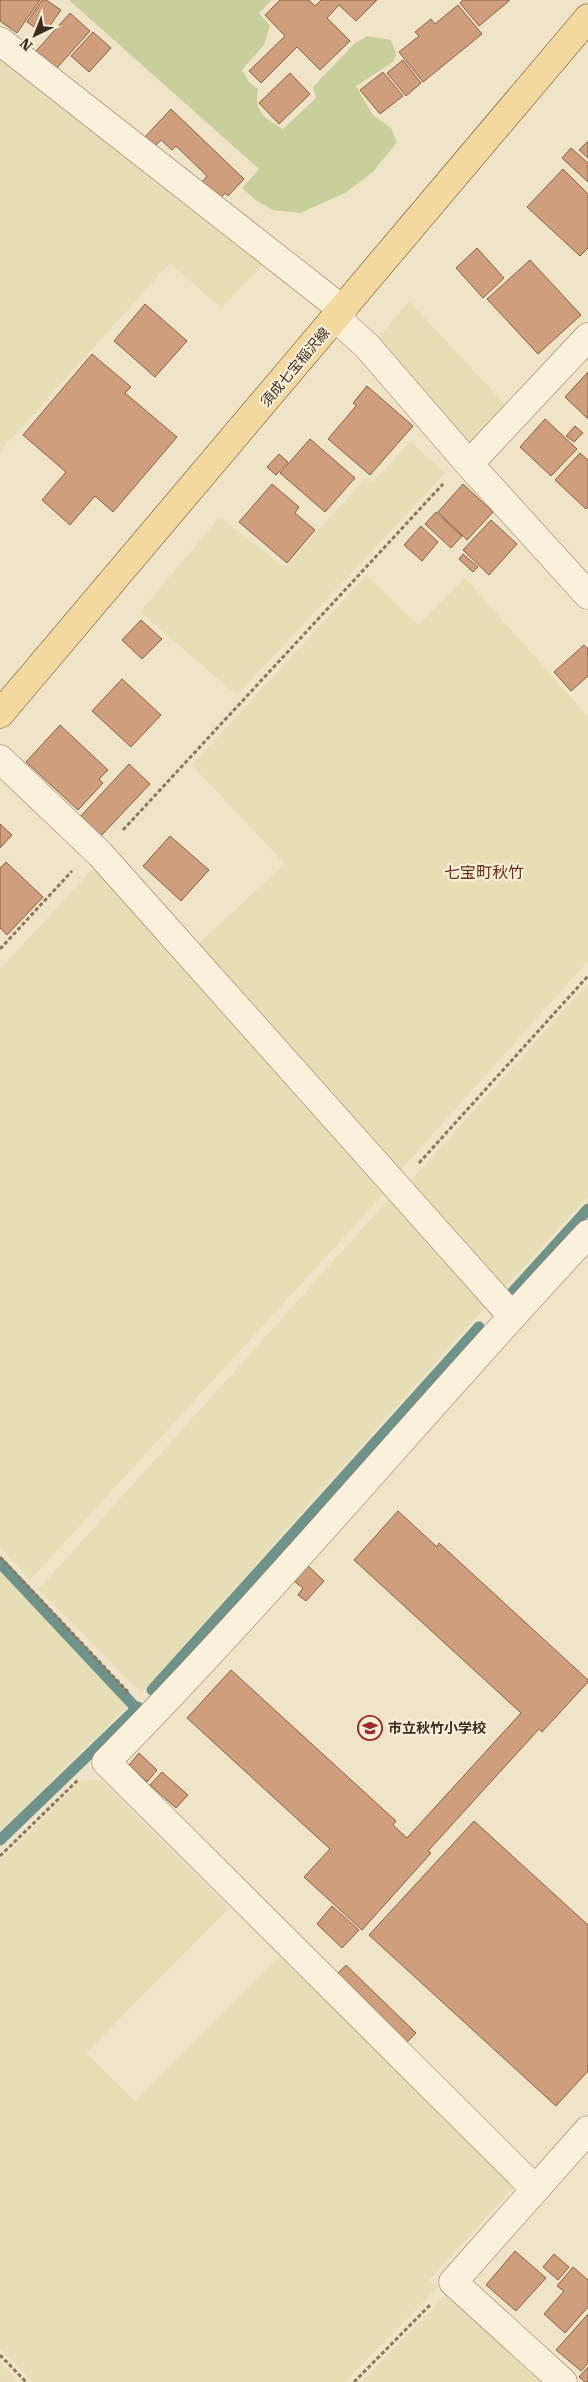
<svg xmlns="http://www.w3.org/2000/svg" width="588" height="2382" viewBox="0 0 588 2382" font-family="'Roboto Serif','Noto Sans JP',serif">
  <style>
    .farmland { fill: #e6deb5 }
    .green { fill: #c9cf9b }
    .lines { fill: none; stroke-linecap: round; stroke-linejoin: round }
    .stream { stroke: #6f938a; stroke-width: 11 }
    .building { fill: #cf9f7d; stroke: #8d5f41 }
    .minor-casing { stroke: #8d765c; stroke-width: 29 }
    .major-casing { stroke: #5b4430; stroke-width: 29 }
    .path { stroke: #8d765c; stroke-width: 3; stroke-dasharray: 4 2.5; stroke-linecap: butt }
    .minor { stroke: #faf1dc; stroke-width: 28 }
    .major { stroke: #f3d9a0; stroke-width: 28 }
    .labels { text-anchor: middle; stroke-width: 4.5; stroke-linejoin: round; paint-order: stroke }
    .street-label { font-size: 14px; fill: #3d2e20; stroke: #f7eed8 }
    .poi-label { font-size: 14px; font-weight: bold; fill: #3d2e20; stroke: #f7eed8; text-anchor: start }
    .quarter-label { font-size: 16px; fill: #6b2e1e; stroke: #f7eed8 }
  </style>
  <rect width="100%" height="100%" fill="#f0e4c8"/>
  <g class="farmland">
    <polygon points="0,56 264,263 221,308 170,263 0,451"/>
    <polygon points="409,301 511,411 478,447 455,439 373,345"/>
    <polygon points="410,441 445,473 237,695 140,612 220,517 285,568 366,477 373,482"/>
    <polygon points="366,575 418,625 465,578 588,717 588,961 397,1174 194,948 285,864 192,765"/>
    <polygon points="101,868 389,1188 30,1580 0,1548 0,969 92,870"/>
    <polygon points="588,983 588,1196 500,1293 406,1186"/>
    <polygon points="390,1198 485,1307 141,1693 39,1589"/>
    <polygon points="0,1569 129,1705 0,1831"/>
    <polygon points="100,1779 229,1908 86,2053 135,2101 279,1957 517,2184 429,2280 438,2287 345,2382 33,2382 0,2349 0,1861 80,1782"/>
    <polygon points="447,2294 543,2382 361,2382"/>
    <polygon points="0,2362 19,2382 0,2382"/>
  </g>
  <path class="green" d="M69 0H272L259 13 270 26 264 45 242 70 249 82 258 89C254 112 264 118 283 129L316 98 313 87 354 44 367 36 391 40 396 54 393 62 356 86 373 115 391 128 397 142 373 172 345 193 300 213 273 210 257 201 242 188 259 169Z"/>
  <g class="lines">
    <g class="stream">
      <polyline points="511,1294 588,1209"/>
      <polyline points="0,1563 136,1708"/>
      <polyline points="152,1690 479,1327"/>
      <polyline points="0,1840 138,1707"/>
    </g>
  </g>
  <g class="building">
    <polygon points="0,0 40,0 17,33 0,21"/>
    <polygon points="42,0 46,0 61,10 44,34 27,22"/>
    <polygon points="280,0 309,0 315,6 321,0 377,0 356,21 339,5 327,18 350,41 320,70 297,47 261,83 249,71 285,36 265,15"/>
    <polygon points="463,0 509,0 509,1 479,26 460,3"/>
    <polygon points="458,5 482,34 423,82 399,52 419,36 415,32 431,19 435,24"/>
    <polygon points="70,13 90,31 56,69 36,51"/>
    <polygon points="93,32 111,48 89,72 71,56"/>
    <polygon points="403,60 421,83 406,96 387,73"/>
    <polygon points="383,72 403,96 380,114 360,90"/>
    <polygon points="290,73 310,94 279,124 259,103"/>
    <polygon points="171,109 244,179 228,196 225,193 220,199 202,182 207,176 176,146 172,150 161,140 154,147 144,138"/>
    <polygon points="588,141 588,158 579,150"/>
    <polygon points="571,148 588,163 588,182 562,158"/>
    <polygon points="563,169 588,194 588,248 580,256 527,207"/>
    <polygon points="477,248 504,278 483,298 456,268"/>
    <polygon points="530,260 581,315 538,354 487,299"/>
    <polygon points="145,304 187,341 155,377 114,341"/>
    <polygon points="92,354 131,387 125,393 177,437 113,512 95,496 70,525 42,500 66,472 23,435"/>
    <polygon points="588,372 588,419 565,397"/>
    <polygon points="367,386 413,426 370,475 328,439 356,406 353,403"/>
    <polygon points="545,419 577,449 551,476 520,447"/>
    <polygon points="575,426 583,433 574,442 566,436"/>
    <polygon points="310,439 355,478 325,512 280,473"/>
    <polygon points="580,453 588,460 588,507 586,509 555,480"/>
    <polygon points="279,454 288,462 276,475 267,467"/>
    <polygon points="272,484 299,507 295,513 315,530 287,563 239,522"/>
    <polygon points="463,484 493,512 467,540 438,512"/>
    <polygon points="436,512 462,536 451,548 425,524"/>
    <polygon points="491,520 517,544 489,575 463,550"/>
    <polygon points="421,526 438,542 422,561 404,545"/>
    <polygon points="463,554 478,567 473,572 459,559"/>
    <polygon points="141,620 162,639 142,659 122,640"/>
    <polygon points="584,645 588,649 588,676 571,691 554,672"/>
    <polygon points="122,679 161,715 131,747 92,711"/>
    <polygon points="60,725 108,770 99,779 103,783 78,810 26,762"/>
    <polygon points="129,764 150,784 99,838 78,819"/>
    <polygon points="0,824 12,835 0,848"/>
    <polygon points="170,836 209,870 181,901 143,866"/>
    <polygon points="6,862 43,897 7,935 0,928 0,868"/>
    <polygon points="398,1511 437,1547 439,1543 588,1680 588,1682 542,1732 539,1729 428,1851 431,1853 362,1930 304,1877 330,1849 187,1718 231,1670 396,1821 393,1825 407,1838 521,1713 354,1560"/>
    <polygon points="308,1566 324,1581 306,1601 298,1595 303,1588 294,1581"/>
    <polygon points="139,1753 157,1770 147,1782 129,1765"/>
    <polygon points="162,1772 188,1795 176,1808 150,1785"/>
    <polygon points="474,1821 588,1925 588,2071 556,2106 369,1935"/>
    <polygon points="332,1906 359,1930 342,1948 317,1924"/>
    <polygon points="346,1965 416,2033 407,2042 337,1974"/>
    <polygon points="515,2251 546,2278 516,2311 486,2285"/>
    <polygon points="554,2254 569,2267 558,2280 543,2267"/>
    <polygon points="573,2267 588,2280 588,2307 565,2333 544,2314 564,2291 557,2286"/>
    <polygon points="588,2314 588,2363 581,2371 556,2350"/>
    <polygon points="588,2367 588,2382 585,2382 579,2377"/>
  </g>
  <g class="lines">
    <defs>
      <g id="minor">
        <polyline points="0,41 343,310"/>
        <polyline points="336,318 367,346 469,464 588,595"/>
        <polyline points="469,464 588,337"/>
        <polyline points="0,759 100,854 512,1316"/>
        <path d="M535 2189 106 1762C274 1592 425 1408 588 1234"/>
        <polyline points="563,2382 453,2282 588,2130"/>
      </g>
      <polyline id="major" points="0,714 588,18"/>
    </defs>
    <use href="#minor" class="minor-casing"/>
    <use href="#major" class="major-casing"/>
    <g class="path">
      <polyline points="123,830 443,484"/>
      <polyline points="0,949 72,871"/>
      <polyline points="419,1163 588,976"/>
      <polyline points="0,1557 128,1692"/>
      <polyline points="0,1856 78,1780"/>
      <polyline points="0,2355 26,2382"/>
      <polyline points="354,2382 431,2304"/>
    </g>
    <use href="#minor" class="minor"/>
    <use href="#major" class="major"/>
  </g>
  <defs>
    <symbol id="school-ring" viewBox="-11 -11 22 22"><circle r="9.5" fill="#f7eed8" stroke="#9e2a2b" stroke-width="1.5"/><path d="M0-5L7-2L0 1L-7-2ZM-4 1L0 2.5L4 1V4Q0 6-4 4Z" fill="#9e2a2b"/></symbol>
  </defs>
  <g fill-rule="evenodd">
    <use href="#school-ring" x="356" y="1714" width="28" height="28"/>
  </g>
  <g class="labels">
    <g class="street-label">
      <text transform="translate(295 367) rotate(-50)" y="5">須成七宝稲沢線</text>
    </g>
    <g class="poi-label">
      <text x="388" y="1733">市立秋竹小学校</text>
    </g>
    <g class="quarter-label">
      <text x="484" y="878">七宝町秋竹</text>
    </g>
  </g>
  <g transform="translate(35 35) rotate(223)" stroke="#f7eed8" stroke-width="4" paint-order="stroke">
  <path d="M0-4L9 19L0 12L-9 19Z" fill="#3d2e20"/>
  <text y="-8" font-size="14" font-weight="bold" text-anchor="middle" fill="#3d2e20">N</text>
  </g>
</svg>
